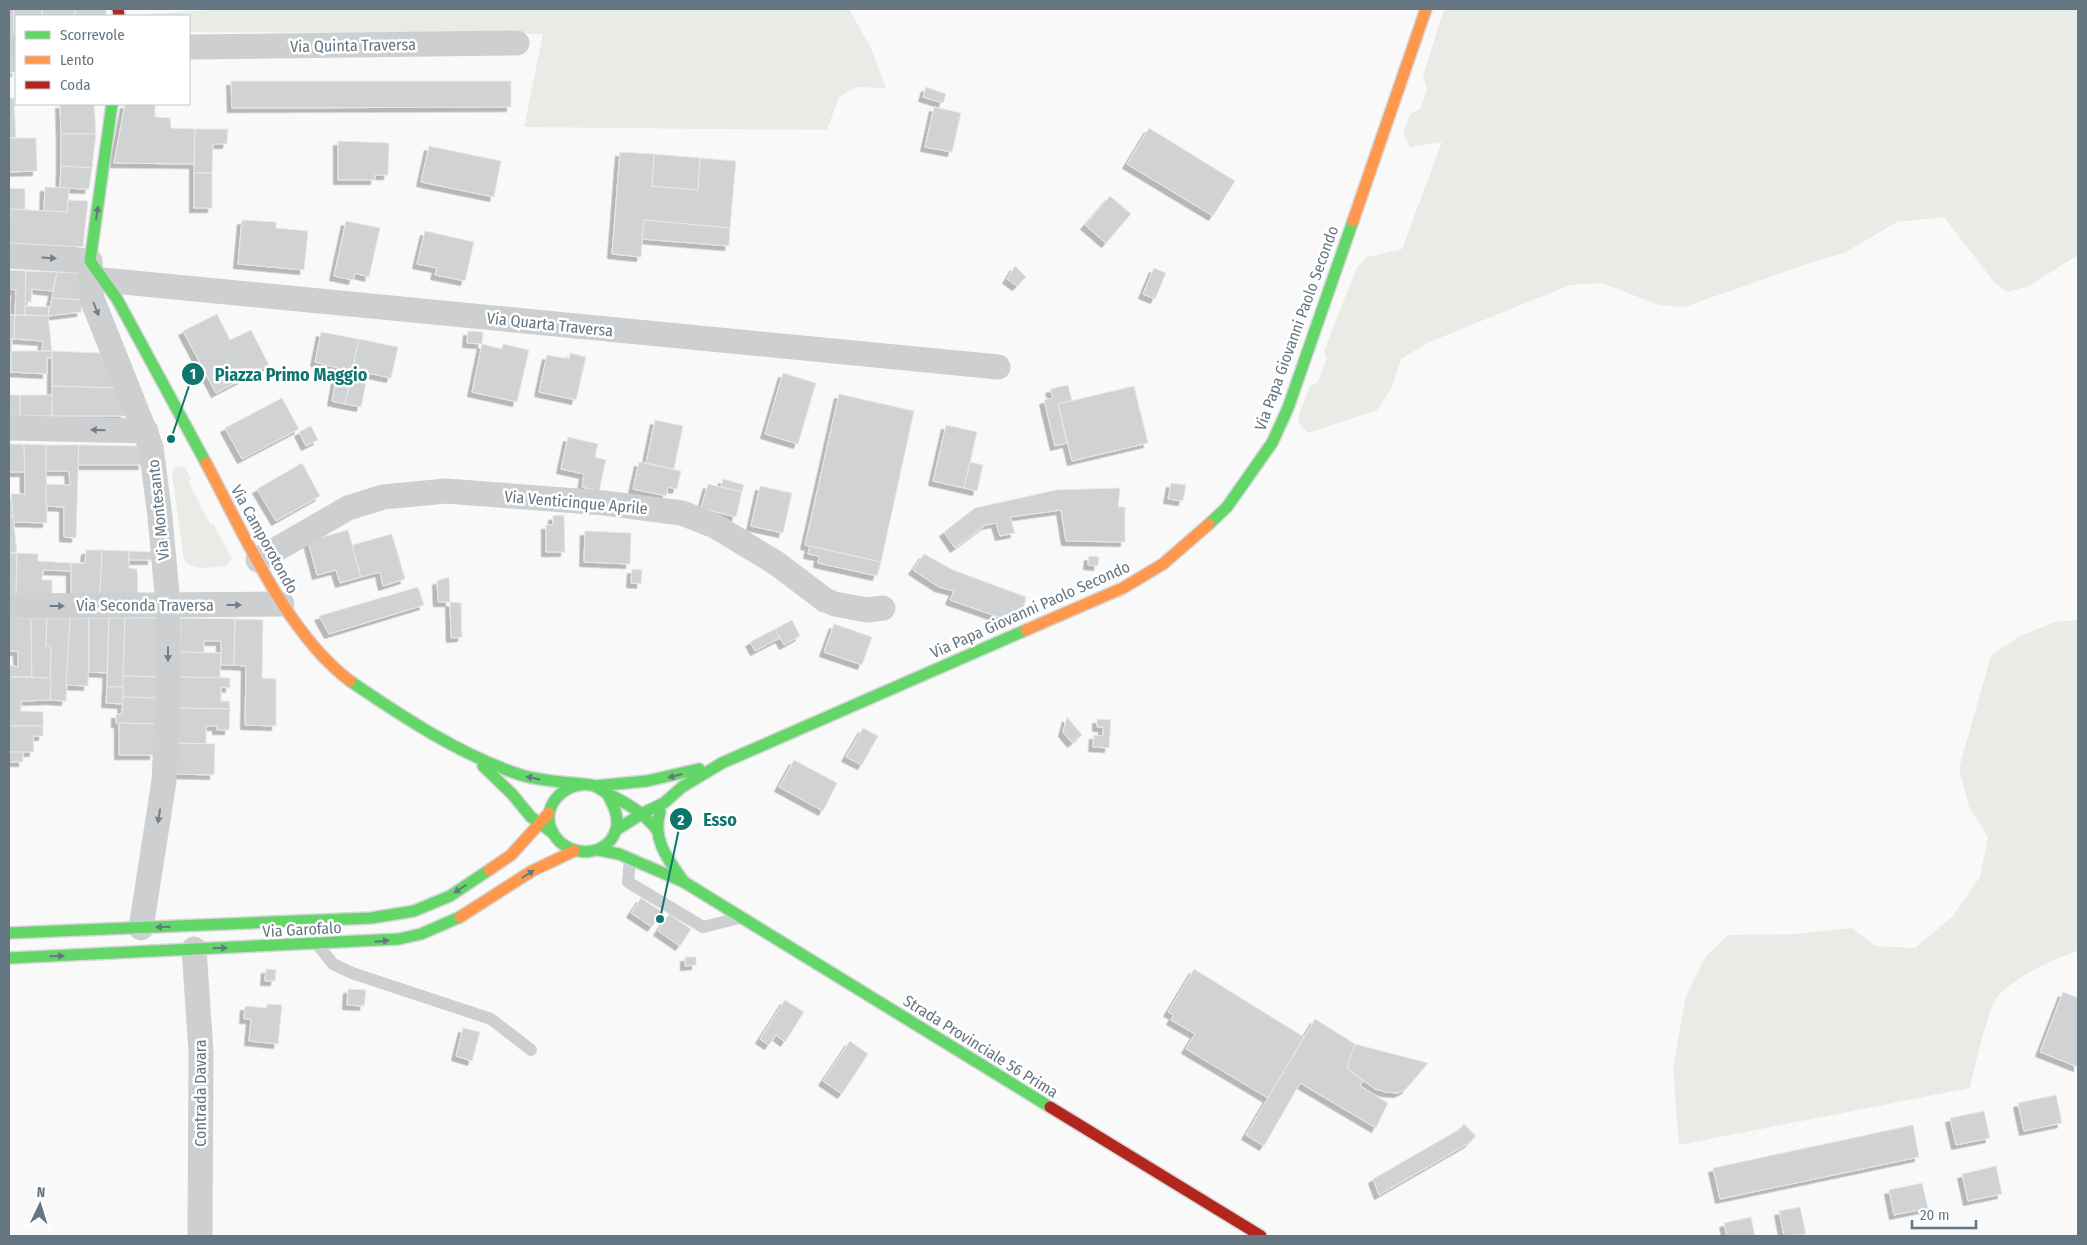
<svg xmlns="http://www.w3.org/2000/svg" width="2087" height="1245" viewBox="0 0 2087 1245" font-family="'Fira Sans Condensed',sans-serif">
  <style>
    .green { fill: #e8ebe6 }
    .building { fill: #d0d2d3; stroke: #e8e8e8; filter: url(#shadow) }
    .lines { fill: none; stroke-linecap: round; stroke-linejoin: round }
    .fast-casing { stroke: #d5d6d7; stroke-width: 14 }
    .slow-casing { stroke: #d5d6d7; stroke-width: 14 }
    .jam-casing { stroke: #d5d6d7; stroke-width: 14 }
    .lane { stroke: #cecfd0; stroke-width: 12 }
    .street { stroke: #cecfd0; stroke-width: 25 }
    .fast { stroke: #63d668; stroke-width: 11 }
    .slow { stroke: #ff974d; stroke-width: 11 }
    .jam { stroke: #b3261e; stroke-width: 11 }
    .oneway { fill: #657683 }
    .oneway2 { fill: #707f8b }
    .labels { text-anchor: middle; stroke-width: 5; stroke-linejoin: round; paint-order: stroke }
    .street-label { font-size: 16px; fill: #657683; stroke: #fff }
    .leader { fill: none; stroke: #0f766e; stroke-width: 2 }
    .callout-dot { fill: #0f766e; stroke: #fff; stroke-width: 2 }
    .mark-label { font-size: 15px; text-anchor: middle; font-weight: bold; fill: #fff }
    .callout-label { font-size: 18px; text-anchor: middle; font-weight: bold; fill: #0f766e; stroke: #fff; stroke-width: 5; stroke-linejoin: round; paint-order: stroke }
  </style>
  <defs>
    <filter id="shadow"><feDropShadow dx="-4.5" dy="4.5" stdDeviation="0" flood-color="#0004"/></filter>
  </defs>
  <rect width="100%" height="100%" fill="#f9f9f9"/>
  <g class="green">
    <polygon points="223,9 849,9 871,48 886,88 856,87 839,97 827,130 524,127 543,34 189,32 189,16 133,16 133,15"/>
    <polygon points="1444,9 2078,9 2078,255 2029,286 2007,292 1994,282 1944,217 1897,222 1844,253 1810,263 1684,307 1659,305 1602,283 1570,285 1427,343 1401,359 1392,387 1377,410 1308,433 1299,423 1299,414 1310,386 1318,382 1327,358 1324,351 1357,267 1367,257 1402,249 1442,142 1410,147 1403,133 1410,114 1420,109 1427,90 1423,76"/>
    <path d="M180 466 185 468 191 478 189 483 210 524 214 525 232 559 226 566C213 567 194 572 184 560L172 473 175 467Z"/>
    <path d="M2078 620V950C2050 962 2020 973 1998 996 1988 1007 1974 1071 1970 1088L1679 1145 1673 1067 1686 996 1706 956 1728 935 1794 934 1852 928 1875 946 1915 948 1952 917 1980 877 1988 837 1969 807 1959 768 1991 656 2018 637 2055 622Z"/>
  </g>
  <g class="building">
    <polygon points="14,9 14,36 9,36 9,10"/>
    <polygon points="14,9 42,9 42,16 16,16 16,36 14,36"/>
    <rect x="42" y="9" width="33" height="7"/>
    <rect x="75" y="9" width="31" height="7"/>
    <polygon points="9,58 16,58 16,72 9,73"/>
    <polygon points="231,81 511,81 511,107 232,108"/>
    <polygon points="926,87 946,94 943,103 923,97"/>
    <polygon points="9,98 14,98 16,138 9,138"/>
    <polygon points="60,104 94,104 96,134 61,134"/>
    <polygon points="125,104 155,104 155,117 170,118 171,128 195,129 194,164 114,163"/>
    <polygon points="934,107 961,113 952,152 925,147"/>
    <polygon points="1149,128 1235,181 1213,216 1127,164"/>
    <polygon points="195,129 228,129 227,144 213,144 212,173 194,173"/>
    <polygon points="61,134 96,134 92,168 61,166"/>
    <polygon points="9,138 36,138 37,171 9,172"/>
    <polygon points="338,141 389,143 388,175 375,175 375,180 338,180"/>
    <polygon points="429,146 501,161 494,197 421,182"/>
    <polygon points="620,152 654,154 652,186 698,190 700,158 736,161 730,228 644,220 641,257 612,254"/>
    <polygon points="654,154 700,158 698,190 652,186"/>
    <polygon points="61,166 92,168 89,189 60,188"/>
    <rect x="194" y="173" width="18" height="35"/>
    <polygon points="45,187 69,188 67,212 44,211"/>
    <polygon points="9,188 25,189 25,210 9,209"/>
    <polygon points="1110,196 1131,214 1106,243 1085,225"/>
    <polygon points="68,200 88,201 83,247 9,243 10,209 67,212"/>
    <polygon points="242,220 276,222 276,228 308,231 304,270 238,264"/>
    <polygon points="644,220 730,228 729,246 642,239"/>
    <polygon points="346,221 380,228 369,277 355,273 353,280 334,276"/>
    <polygon points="425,231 474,242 465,281 435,275 437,268 417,264"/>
    <polygon points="1015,266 1026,277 1017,286 1007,279"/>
    <polygon points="1154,268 1166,273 1155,299 1143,294"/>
    <polygon points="9,270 26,271 25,315 15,315 16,290 9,289"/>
    <polygon points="26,271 57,272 53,291 32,289 31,302 25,302"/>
    <polygon points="57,272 80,273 82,300 52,298"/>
    <polygon points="52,298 82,300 81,312 48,316"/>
    <polygon points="25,306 49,307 48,316 25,315"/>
    <polygon points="217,314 230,340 251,330 269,365 216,393 183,331"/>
    <polygon points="9,315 15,315 14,339 9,339"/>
    <polygon points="15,315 48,316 52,351 42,351 43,341 14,339"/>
    <polygon points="468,331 483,332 482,344 467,343"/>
    <polygon points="321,332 359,339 345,404 332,401 338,368 315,362"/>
    <polygon points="9,339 12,339 11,355 9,354"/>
    <polygon points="359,339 398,347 391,378 368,373 361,407 345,404"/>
    <polygon points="482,344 502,349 503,344 529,350 517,402 472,392"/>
    <polygon points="11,351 52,351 52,358 47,358 47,374 11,372"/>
    <polygon points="52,351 100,353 116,388 52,386"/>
    <polygon points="570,353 586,357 576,400 539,392 547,355 569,359"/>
    <polygon points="9,354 11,355 11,372 9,372"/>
    <polygon points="783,373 816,383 798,444 765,434"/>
    <polygon points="1068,385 1072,401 1058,404 1067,443 1055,446 1044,400 1053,398 1050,389"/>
    <polygon points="52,386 116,388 126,416 52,416"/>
    <polygon points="1134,386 1148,443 1072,461 1058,404"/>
    <polygon points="839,394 914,411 881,562 805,545"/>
    <rect x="9" y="395" width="11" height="21"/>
    <rect x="20" y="395" width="32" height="21"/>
    <polygon points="282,398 299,429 242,459 225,428"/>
    <polygon points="655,420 683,426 674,469 646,463"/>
    <polygon points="946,425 977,432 964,488 933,481"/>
    <polygon points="311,426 318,440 306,446 299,432"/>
    <polygon points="568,437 598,444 595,457 606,460 599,491 582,487 584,474 561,469"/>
    <polygon points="9,444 24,444 25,472 9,472"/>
    <polygon points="24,444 46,445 47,523 13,522 11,494 25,494"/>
    <polygon points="46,445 79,445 76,538 64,537 64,507 46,506 46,484 70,485 69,471 46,471"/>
    <polygon points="79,445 139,446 143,465 78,465"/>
    <polygon points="639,462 681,471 677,489 668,487 666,496 633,489"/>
    <polygon points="970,462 983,465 977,491 964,488"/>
    <polygon points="302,463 320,496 276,521 257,489"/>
    <polygon points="723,479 744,485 742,492 721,487"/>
    <polygon points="1171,483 1186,485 1183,501 1168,499"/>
    <polygon points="708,484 742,492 736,517 701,508"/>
    <polygon points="760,486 792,493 783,533 751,526"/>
    <polygon points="1120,488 1118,507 1125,507 1125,542 1066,541 1061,510 1010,517 1015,533 1000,536 996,523 986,525 955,548 944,532 975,508 1056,490"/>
    <polygon points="9,500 11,500 13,516 9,516"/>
    <polygon points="564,515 565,552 546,552 546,525 553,525 553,516"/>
    <polygon points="9,516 13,516 17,553 9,553"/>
    <polygon points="348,530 361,577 340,583 336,570 317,575 308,541"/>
    <polygon points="585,531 631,533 630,564 584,562"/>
    <polygon points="392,534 405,579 383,586 380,572 361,577 352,545"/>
    <polygon points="810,546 881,562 877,576 818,563 819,556 808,554"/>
    <polygon points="86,550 102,550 100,594 71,594 71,563 85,563"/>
    <polygon points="102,550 129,551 129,568 137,569 138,594 100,594"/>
    <polygon points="129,551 152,552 152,560 129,560"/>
    <polygon points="9,553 17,553 16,595 9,595"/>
    <polygon points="17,553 38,554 38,561 71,563 71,571 43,570 42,580 52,580 52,595 16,595"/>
    <polygon points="924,554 953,570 1026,597 1024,607 1007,620 950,600 954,591 939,587 913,570"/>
    <polygon points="1089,556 1099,557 1098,566 1088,565"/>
    <polygon points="632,569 642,570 641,584 631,583"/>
    <polygon points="449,577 450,602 438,602 437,581"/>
    <polygon points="418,587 424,605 329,634 319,616"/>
    <polygon points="450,602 461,603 462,637 451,638"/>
    <polygon points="9,618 31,618 32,677 9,677 9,665 18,667 18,651 9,651"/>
    <polygon points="31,618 47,618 46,645 51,646 51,678 32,677"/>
    <polygon points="47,618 70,618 66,701 50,700 51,646 46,645"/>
    <polygon points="70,618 89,618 88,686 66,685"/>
    <polygon points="89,618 109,618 107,673 89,672"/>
    <polygon points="109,618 125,618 123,687 107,687"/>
    <polygon points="125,618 158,618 156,677 123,676"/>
    <polygon points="181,618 235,619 234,665 221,665 221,641 204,641 204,653 180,652"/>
    <polygon points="235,619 263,620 262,678 276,679 276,726 245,725 246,666 234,665"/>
    <polygon points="792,620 800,636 784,645 775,629"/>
    <polygon points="834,624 872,637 862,665 824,652"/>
    <polygon points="775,629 780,638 755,651 750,642"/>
    <polygon points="180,652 221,653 220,678 179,677"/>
    <polygon points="123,676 156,677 156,698 123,697"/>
    <polygon points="9,677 51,678 50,700 21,701 21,711 43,712 43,726 9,726"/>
    <polygon points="179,677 230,678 230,688 221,687 221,701 229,701 230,709 178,708"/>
    <polygon points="107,687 123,687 123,704 106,703"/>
    <polygon points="123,697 156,698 155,724 116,723 116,714 122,714"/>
    <polygon points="178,708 230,709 229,730 217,730 217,726 206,726 206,744 177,743"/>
    <polygon points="1067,717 1082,735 1072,743 1063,732"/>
    <polygon points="1097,719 1111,720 1109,748 1093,747 1094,735 1103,736 1103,727 1097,727"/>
    <polygon points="119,723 155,724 154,755 119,755"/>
    <polygon points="9,726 43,726 43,736 33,736 34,752 9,752"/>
    <polygon points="863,728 878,736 862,765 846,757"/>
    <polygon points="177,743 215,744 214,775 176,774"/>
    <rect x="9" y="752" width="14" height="10"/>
    <polygon points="794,760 837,783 823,811 779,787"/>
    <polygon points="641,898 662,912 652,927 631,913"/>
    <polygon points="669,914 691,929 680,946 658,931"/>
    <polygon points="685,957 696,957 696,965 685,966"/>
    <polygon points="266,969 276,970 275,981 265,981"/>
    <polygon points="1194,969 1304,1037 1268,1098 1186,1049 1195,1034 1171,1020 1174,1015 1168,1012"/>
    <polygon points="348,989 366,990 364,1006 347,1005"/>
    <polygon points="2063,992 2078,998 2078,1067 2040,1052"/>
    <polygon points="785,1000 804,1012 785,1042 776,1035 769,1045 760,1039"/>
    <polygon points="267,1004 282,1005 278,1044 249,1041 251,1019 244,1019 245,1006 267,1008"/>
    <polygon points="1315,1019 1355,1044 1347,1068 1363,1081 1360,1086 1388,1103 1376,1128 1300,1083 1264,1146 1246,1135"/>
    <polygon points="463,1028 480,1032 472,1061 456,1056"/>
    <polygon points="850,1041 868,1054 842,1094 823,1081"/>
    <polygon points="1355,1044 1428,1063 1405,1090 1398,1093 1386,1092 1375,1089 1347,1068"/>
    <polygon points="2056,1095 2062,1123 2024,1131 2018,1103"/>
    <polygon points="1984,1111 1990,1138 1956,1145 1950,1118"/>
    <polygon points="1464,1124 1476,1136 1469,1143 1379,1195 1373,1179 1460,1129"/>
    <polygon points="1913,1125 1919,1157 1720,1199 1713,1168"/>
    <polygon points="1996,1166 2002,1194 1968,1201 1962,1174"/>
    <polygon points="1922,1183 1928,1208 1894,1215 1889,1190"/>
    <polygon points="1800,1207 1806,1234 1784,1236 1779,1211"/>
    <polygon points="1751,1217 1755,1236 1727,1236 1724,1223"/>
  </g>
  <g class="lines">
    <defs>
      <g id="fast">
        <polyline points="112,104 90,261 117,299 206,463"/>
        <polyline points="1209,524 1227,507 1272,443 1288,408 1353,221"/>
        <path d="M350 681C403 717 460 755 521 775 541 781 562 782 582 784"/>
        <polyline points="483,766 512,794 531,817 553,833"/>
        <polyline points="595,786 647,781 699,769"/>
        <path d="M607 793C612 803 618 813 617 825 612 858 568 860 553 833 538 807 566 780 591 785 598 786 602 791 608 794 627 803 644 813 657 830"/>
        <path d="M660 812C651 839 669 861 684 882"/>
        <polyline points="616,830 643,813 664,803 682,787 722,763 1026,630"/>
        <polyline points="598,850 619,854 684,882 1050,1107"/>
        <polyline points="9,933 371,918 414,911 450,896 489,870"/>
        <polyline points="9,958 399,939 421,934 460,917"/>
      </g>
      <g id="slow">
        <polyline points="1353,221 1426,9"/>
        <path d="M206 463C243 532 286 633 350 681"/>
        <polyline points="1026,630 1123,588 1163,564 1209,524"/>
        <polyline points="489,870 511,855 549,813"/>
        <polyline points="460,917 532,871 574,851"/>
      </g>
      <g id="jam">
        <polyline points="118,9 119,16"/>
        <polyline points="1050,1107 1261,1236"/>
      </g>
    </defs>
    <use href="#fast" class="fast-casing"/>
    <use href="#slow" class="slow-casing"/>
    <use href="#jam" class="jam-casing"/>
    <g class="lane">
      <polyline points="630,859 628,882 703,927 739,918"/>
      <polyline points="317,944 333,964 352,973 491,1019 531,1050"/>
    </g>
    <g class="street">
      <polyline points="9,47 16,47"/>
      <polyline points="189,47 517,43"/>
      <polyline points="9,256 90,261 92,299 151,447 160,517 168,605 168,698 164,781 141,928"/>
      <polyline points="91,281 103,280 998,367"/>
      <polyline points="9,428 146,431"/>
      <polyline points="258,560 348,508 383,497 446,491 604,503 682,513 715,526 776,563 825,600 835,604 867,610 883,608"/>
      <polyline points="9,606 282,604"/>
      <polyline points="194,949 201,1052 200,1236"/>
    </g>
    <use href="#fast" class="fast"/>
    <use href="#slow" class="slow"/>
    <use href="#jam" class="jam"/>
  </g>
  <defs><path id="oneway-solid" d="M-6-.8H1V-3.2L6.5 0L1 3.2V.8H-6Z" transform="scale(1.25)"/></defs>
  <g class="oneway">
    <use href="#oneway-solid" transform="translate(97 213) rotate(-82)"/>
    <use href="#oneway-solid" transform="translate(675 776) rotate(165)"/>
    <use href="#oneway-solid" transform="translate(533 778) rotate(-167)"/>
    <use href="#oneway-solid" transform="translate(528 874) rotate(-32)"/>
    <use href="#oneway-solid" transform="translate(460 889) rotate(147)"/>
    <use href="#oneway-solid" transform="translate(163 927) rotate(178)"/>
    <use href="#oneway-solid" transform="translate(382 941) rotate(-5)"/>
    <use href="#oneway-solid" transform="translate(220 948) rotate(-2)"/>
    <use href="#oneway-solid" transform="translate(57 956) rotate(-2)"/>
  </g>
  <g class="oneway2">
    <use href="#oneway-solid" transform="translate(49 258) rotate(4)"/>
    <use href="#oneway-solid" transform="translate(96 309) rotate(69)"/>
    <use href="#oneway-solid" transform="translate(98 430) rotate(-179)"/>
    <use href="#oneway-solid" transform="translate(234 605)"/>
    <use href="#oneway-solid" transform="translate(57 606)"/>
    <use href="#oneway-solid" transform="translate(168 654) rotate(90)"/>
    <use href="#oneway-solid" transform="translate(159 816) rotate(99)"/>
  </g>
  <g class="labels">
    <g class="street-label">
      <text transform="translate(353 45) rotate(-1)" y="6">Via Quinta Traversa</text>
      <text transform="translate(550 324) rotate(6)" y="6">Via Quarta Traversa</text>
      <text transform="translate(1296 328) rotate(-70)" y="6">Via Papa Giovanni Paolo Secondo</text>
      <text transform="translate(576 502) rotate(5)" y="6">Via Venticinque Aprile</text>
      <text transform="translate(158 510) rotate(-96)" y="6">Via Montesanto</text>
      <text transform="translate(265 539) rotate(61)" y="6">Via Camporotondo</text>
      <text x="145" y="611">Via Seconda Traversa</text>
      <text transform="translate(1030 609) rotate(-24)" y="6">Via Papa Giovanni Paolo Secondo</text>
      <text transform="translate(302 929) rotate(-3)" y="6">Via Garofalo</text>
      <text transform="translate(981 1046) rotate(32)" y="6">Strada Provinciale 56 Prima</text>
      <text transform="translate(200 1093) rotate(-90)" y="6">Contrada Davara</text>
    </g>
  </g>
  <path class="leader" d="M171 439L193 374M660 919L681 819"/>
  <g class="callout-dot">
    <circle cx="171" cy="439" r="5"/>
    <circle cx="660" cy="919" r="5"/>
    <circle cx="193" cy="374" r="12"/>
    <circle cx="681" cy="819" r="12"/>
  </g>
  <g class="mark-label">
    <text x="193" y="379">1</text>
    <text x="681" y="825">2</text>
  </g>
  <g class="callout-label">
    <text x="291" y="381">Piazza Primo Maggio</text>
    <text x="720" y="826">Esso</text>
  </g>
  <rect width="2087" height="1245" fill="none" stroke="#657683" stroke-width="20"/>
  <rect x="15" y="15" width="175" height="90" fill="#ffffff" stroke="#c1c8cd"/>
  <rect x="25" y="31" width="25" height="8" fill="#63d668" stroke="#c1c8cd"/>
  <text x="60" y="40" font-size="15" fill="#657683">Scorrevole</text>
  <rect x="25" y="56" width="25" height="8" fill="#ff974d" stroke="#c1c8cd"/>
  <text x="60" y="65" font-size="15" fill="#657683">Lento</text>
  <rect x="25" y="81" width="25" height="8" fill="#b3261e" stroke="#c1c8cd"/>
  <text x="60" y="90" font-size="15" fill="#657683">Coda</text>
  <g transform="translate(40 1205) rotate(4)" stroke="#ffffff" stroke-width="4" paint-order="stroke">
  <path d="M0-4L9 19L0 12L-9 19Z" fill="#657683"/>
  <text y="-8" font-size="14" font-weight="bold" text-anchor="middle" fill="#657683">N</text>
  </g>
  <path d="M1912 1220v8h64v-8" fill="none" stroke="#657683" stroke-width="2.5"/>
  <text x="1920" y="1220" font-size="15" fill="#657683" stroke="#ffffff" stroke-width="4" paint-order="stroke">20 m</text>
</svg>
